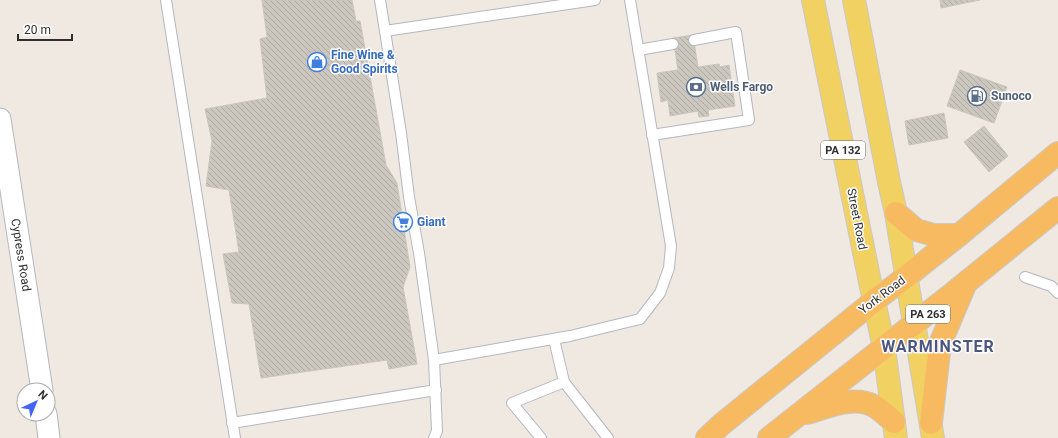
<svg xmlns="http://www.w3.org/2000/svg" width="1058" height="438" viewBox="0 0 1058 438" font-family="Roboto,sans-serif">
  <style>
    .building { fill: url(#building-back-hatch); stroke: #cbc5ba }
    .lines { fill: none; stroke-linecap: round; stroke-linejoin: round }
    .service-casing { stroke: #b4b7c1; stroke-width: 12 }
    .minor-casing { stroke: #b4b7c1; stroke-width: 23 }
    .primary-casing { stroke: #c9c9c9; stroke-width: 24 }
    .trunk-casing { stroke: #c9c9c9; stroke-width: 24 }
    .service { stroke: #fff; stroke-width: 10 }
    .minor { stroke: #fff; stroke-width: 21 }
    .primary { stroke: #f2d163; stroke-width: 22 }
    .trunk { stroke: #f8ba60; stroke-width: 22 }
    .labels { text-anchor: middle; stroke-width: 3; stroke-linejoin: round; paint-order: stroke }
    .shield { fill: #fff; stroke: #6d6d6d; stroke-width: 1 }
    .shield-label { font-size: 11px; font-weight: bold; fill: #2e2e2e }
    .shop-label { font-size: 12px; font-weight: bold; fill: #366cbe; stroke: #fff; text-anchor: start }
    .service-label { font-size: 12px; font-weight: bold; fill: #4e5e75; stroke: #fff; text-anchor: start }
    .street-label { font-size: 12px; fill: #2e2e2e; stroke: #fff }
    .district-label { font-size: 16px; font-weight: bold; letter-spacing: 1px; fill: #4d5680; stroke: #fff }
  </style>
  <defs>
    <pattern id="building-back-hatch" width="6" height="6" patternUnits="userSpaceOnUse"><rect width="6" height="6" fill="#cbc7bf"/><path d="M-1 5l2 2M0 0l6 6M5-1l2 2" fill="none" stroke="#afaba4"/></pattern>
  </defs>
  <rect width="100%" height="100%" fill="#efe9e1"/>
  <g class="building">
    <polygon points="262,0 352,0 356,21 360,21 386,165 397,183 410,267 403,287 417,364 389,369 387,360 261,378 249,304 232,303 223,254 239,252 229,190 206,186 212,141 205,109 267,98 260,39 267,37"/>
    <polygon points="940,0 980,0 941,8"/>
    <polygon points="693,35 698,67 719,64 720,67 729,65 735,106 708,110 709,116 699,117 698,111 670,116 668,100 661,102 657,73 678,70 673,38"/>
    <polygon points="960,70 1007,87 994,123 947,106"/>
    <polygon points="944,113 948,138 909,145 905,121"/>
    <polygon points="984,126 1008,156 989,172 964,142"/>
  </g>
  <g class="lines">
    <defs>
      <g id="service">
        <polyline points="166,0 235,438"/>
        <polyline points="380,0 385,31 595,0"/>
        <polyline points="385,31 401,133 409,197 419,253 434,360"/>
        <polyline points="638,50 673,44"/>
        <polyline points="652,135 749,120 736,32 694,40"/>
        <polyline points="1025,277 1051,286 1058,293"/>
        <polyline points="564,382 608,438"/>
        <polyline points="232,423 436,390"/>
        <polyline points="434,438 437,431 434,360 570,336 640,319 660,293 669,268 671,246 630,0"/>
        <polyline points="541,438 512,403 564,382 554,339"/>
      </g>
      <g id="minor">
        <polyline points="0,119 42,390"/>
        <polyline points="46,414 49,438"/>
      </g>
      <g id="primary">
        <polyline points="813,0 869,277 884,348 896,438"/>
        <polyline points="854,0 889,182 896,213 933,438"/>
      </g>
      <g id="trunk">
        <polyline points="896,213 916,230 934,235 959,235"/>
        <path d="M807 413C828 407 854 395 874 406 881 410 888 417 894 422"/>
        <polyline points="931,423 940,344 965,285"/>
        <polyline points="707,438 722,424 874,301 906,277 959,235 1058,153"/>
        <polyline points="769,438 952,294 1058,208"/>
      </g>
    </defs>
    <use href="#service" class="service-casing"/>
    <use href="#minor" class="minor-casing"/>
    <use href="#primary" class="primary-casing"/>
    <use href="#trunk" class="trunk-casing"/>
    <use href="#service" class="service"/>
    <use href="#minor" class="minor"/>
    <use href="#primary" class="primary"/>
    <use href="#trunk" class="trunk"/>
  </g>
  <defs>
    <symbol id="shop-ring" viewBox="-11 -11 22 22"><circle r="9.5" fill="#fff" stroke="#3f7fe0" stroke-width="1.5"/><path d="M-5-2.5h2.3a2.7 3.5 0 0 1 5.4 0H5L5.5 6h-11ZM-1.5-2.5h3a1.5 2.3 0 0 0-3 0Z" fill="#3f7fe0"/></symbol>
    <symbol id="bank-ring" viewBox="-11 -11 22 22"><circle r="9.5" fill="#fff" stroke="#5c6f8a" stroke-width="1.5"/><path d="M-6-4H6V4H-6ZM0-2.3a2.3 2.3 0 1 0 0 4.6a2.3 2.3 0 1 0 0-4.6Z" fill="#5c6f8a"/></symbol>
    <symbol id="fuel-ring" viewBox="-11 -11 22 22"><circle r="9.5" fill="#fff" stroke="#5c6f8a" stroke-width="1.5"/><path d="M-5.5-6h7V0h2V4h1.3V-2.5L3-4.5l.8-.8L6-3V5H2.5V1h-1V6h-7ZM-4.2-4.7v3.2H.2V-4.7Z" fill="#5c6f8a"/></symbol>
    <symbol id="supermarket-ring" viewBox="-11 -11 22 22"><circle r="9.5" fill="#fff" stroke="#3f7fe0" stroke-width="1.5"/><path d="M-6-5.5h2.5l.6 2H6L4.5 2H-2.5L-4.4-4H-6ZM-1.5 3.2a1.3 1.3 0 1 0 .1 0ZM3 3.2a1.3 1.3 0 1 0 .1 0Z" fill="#3f7fe0"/></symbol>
  </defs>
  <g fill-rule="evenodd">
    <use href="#shop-ring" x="306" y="51" width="22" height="22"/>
    <use href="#bank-ring" x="685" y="76" width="22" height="22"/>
    <use href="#fuel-ring" x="966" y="85" width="22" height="22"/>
    <use href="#supermarket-ring" x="392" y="211" width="22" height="22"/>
  </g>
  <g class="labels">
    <g class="shield">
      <rect x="821" y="141" width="44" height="18" rx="3"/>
      <rect x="906" y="305" width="44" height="18" rx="3"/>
    </g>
    <g class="shield-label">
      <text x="843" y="154">PA 132</text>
      <text x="928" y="318">PA 263</text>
    </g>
    <g class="shop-label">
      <text x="331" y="59">Fine Wine &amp;<tspan x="331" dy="14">Good Spirits</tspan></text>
      <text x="417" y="226">Giant</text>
    </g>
    <g class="service-label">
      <text x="710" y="91">Wells Fargo</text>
      <text x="991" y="100">Sunoco</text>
    </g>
    <g class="street-label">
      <text transform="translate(857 219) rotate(79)" y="4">Street Road</text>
      <text transform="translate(21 255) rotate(81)" y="4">Cypress Road</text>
      <text transform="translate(882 295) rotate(-37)" y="4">York Road</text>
    </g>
    <g class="district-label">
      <text x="938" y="352">WARMINSTER</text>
    </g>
  </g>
  <g transform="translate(36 402) rotate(44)"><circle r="19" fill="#ffffff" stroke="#ababab"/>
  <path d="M0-3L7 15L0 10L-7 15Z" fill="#4264fb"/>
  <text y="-6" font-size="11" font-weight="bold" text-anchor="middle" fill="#2e2e2e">N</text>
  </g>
  <path d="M18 34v6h54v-6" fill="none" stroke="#2e2e2e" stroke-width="2"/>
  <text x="24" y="34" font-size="12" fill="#2e2e2e" stroke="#ffffff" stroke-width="3" paint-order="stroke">20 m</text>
</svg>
